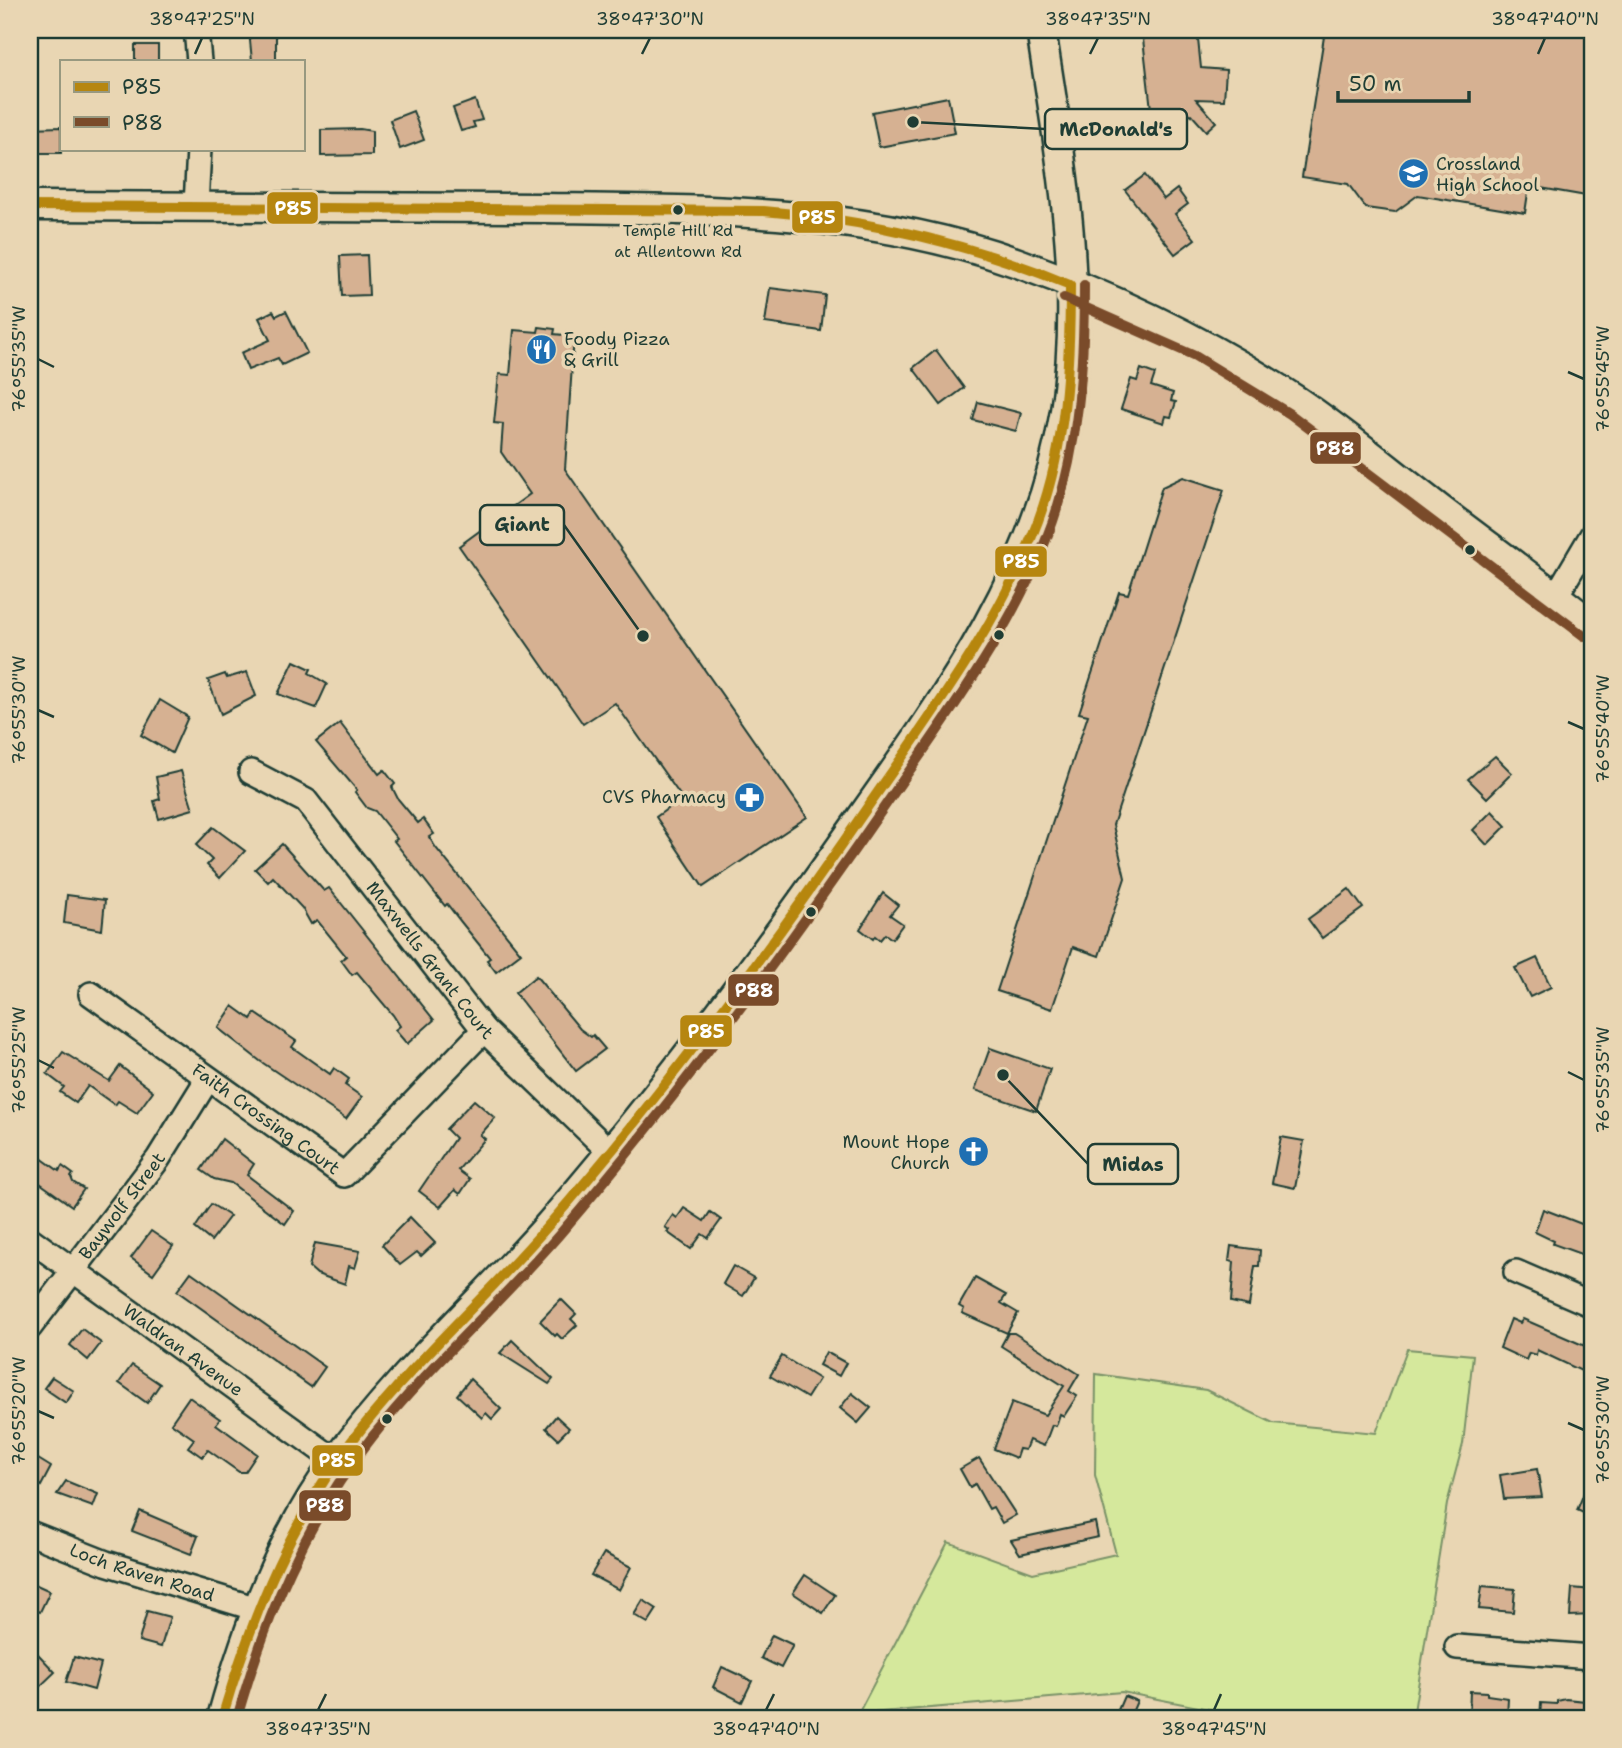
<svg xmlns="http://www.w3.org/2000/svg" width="1622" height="1748" viewBox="0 0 1622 1748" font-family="'Shantell Sans',sans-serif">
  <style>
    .green { fill: #d5e89c; stroke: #7a9268; stroke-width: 2 }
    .building { fill: #d6b192; stroke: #1f3d34; stroke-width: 2 }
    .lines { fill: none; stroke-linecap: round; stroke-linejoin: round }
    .minor-casing { stroke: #1f3d34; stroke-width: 28 }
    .major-casing { stroke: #1f3d34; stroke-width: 33 }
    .minor { stroke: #e9d6b3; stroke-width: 23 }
    .major { stroke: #e9d6b3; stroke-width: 28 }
    .bus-1-casing { stroke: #e9d6b3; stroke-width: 16 }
    .bus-2-casing { stroke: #e9d6b3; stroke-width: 16 }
    .bus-1 { stroke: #b68610; stroke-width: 10 }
    .bus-2 { stroke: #7a4b2a; stroke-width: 10 }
    .ticks { fill: none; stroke: #1f3d34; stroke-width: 2.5 }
    .bus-dot { fill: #1f3d34; stroke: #e9d6b3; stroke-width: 2.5 }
    .labels { text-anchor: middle; stroke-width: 7; stroke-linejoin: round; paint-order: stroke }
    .bus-label { font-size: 16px; fill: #1f3d34; stroke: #e9d6b3 }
    .poi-label { font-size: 18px; fill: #1f3d34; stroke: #e9d6b3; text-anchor: start }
    .street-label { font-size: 18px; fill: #1f3d34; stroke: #e9d6b3 }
    .leader { fill: none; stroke: #1f3d34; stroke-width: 2.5 }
    .callout-dot { fill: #1f3d34; stroke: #e9d6b3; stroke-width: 2.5 }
    .callout { fill: #e9d6b3; stroke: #1f3d34; stroke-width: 2.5 }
    .callout-label { font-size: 19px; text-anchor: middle; font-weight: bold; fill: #1f3d34 }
    .line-badge { stroke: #e9d6b3; stroke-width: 2.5 }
    .badge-label { font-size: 19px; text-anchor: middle; font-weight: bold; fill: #fff }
    .neatline { fill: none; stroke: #1f3d34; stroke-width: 2.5 }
    .ticks-label { font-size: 18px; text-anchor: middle; fill: #1f3d34 }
  </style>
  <rect width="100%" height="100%" fill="#e9d6b3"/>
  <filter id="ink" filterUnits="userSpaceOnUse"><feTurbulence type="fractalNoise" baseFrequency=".0143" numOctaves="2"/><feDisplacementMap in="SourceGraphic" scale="14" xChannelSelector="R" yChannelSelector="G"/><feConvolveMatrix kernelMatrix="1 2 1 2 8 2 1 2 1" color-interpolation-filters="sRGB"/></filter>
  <g filter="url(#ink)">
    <polygon class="green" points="1407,1349 1473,1355 1463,1444 1447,1504 1413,1718 1254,1718 1122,1692 858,1714 948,1542 1033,1573 1116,1554 1095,1475 1096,1374 1206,1390 1273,1423 1376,1433"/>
    <g class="building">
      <polygon points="249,30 276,30 276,61 252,61"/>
      <polygon points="1142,30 1197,30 1201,68 1226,70 1224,100 1196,99 1216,122 1206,131 1191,114 1152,118"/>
      <polygon points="1325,30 1592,30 1592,197 1529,186 1525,213 1418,195 1395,212 1366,208 1348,184 1302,177"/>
      <rect x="135" y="45" width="23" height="16"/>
      <polygon points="948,97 955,133 879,147 872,112"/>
      <polygon points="475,100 482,120 473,122 475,127 461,131 453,108"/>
      <polygon points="413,111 424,140 400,149 390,120"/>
      <polygon points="61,127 61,153 30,153 30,128"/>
      <polygon points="360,129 372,131 372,155 321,156 321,130"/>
      <polygon points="1145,175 1164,199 1177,189 1188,204 1175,214 1195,239 1175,254 1125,190"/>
      <polygon points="367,255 369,295 342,296 340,256"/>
      <polygon points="770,288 825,295 821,331 765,323"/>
      <polygon points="273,311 276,316 286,311 307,353 282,365 278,358 248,370 241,353 270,340 259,318"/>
      <polygon points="539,327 555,329 554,334 574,336 565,469 807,817 703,887 656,817 682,798 615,703 583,724 459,546 530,494 501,452 503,424 494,423 499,374 510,375 514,330 538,332"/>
      <polygon points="936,350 964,388 941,405 913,368"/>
      <polygon points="1141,369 1155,374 1151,386 1173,393 1171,401 1176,402 1171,417 1166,416 1164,423 1121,409 1131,379 1137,381"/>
      <polygon points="978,402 1021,413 1016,431 973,420"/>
      <polygon points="1183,477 1224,490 1113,825 1125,878 1099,956 1073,947 1052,1009 997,991 1088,715 1079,713 1119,592 1128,594 1162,487"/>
      <polygon points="294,661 311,669 309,673 327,684 316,708 278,694"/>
      <polygon points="247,672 256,696 221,714 208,680 225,674 227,678"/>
      <polygon points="160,700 188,717 172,753 141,735"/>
      <polygon points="340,723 379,774 384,770 395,784 392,787 398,799 418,823 423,819 434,834 429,837 436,848 521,953 496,972 487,960 490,958 461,922 447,904 445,906 394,841 397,839 375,811 367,808 355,792 357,790 316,742"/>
      <polygon points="1495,756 1512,773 1487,798 1468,779"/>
      <polygon points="181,771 193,809 159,819 154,801 160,799 156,777"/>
      <polygon points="1492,811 1506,826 1487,845 1473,830"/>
      <polygon points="213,827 245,851 220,878 207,865 212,860 196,845"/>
      <polygon points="282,844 324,891 329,888 434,1020 407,1044 395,1030 400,1026 393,1015 357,972 352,975 341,960 346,956 317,920 311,924 302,908 273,877 268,882 255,869"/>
      <polygon points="1349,889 1363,908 1322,938 1308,919"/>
      <polygon points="883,893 898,905 890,915 903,924 892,939 885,934 880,940 875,936 873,939 860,929"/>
      <polygon points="67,895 105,900 102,930 64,923"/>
      <polygon points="1537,958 1551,987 1530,997 1515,968"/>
      <polygon points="536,976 580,1029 591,1037 593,1035 605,1049 576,1071 515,993"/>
      <polygon points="233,1006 251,1019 255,1013 296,1041 292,1047 330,1074 334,1068 349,1079 345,1085 362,1097 346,1119 260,1061 218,1028"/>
      <polygon points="990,1048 1050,1069 1036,1111 975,1090"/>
      <polygon points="63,1052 109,1081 120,1066 153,1091 137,1113 118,1101 115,1105 88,1086 76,1103 60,1092 64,1087 47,1074"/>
      <polygon points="474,1100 495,1118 480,1135 485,1139 458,1170 470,1179 460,1194 455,1190 440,1207 419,1191 455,1138 446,1129"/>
      <polygon points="1281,1137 1304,1141 1295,1188 1272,1183"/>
      <polygon points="222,1139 254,1164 247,1175 294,1211 285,1224 231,1183 214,1179 201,1170"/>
      <polygon points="30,1150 59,1171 62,1166 73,1174 71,1177 73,1182 84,1189 72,1206 30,1176"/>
      <polygon points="211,1204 230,1216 211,1241 195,1228"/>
      <polygon points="684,1208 704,1221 710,1212 721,1220 708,1238 702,1234 691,1249 667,1232 669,1230 665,1227 673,1215 677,1218"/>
      <polygon points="1543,1209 1592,1228 1592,1258 1553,1244 1554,1241 1535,1232"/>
      <polygon points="410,1217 435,1243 421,1256 417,1252 400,1265 382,1245"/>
      <polygon points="151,1231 173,1246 153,1274 131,1258"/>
      <polygon points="315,1243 360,1251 355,1268 349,1266 345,1284 317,1274 309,1267"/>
      <polygon points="1231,1246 1260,1250 1259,1266 1255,1266 1249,1306 1231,1302 1234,1262 1229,1261"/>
      <polygon points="733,1266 754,1278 743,1296 723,1284"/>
      <polygon points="191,1272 325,1367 311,1387 177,1291"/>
      <polygon points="975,1278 1006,1295 1001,1303 1018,1313 1007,1333 962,1313 964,1309 959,1306"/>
      <polygon points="561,1299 576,1314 571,1319 577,1325 562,1339 557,1334 555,1336 540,1321"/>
      <polygon points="1511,1319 1520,1323 1523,1319 1592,1349 1592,1376 1537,1350 1536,1355 1529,1353 1526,1360 1500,1348"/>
      <polygon points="82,1329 101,1343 88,1360 70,1345"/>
      <polygon points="1008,1333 1014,1333 1079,1374 1069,1391 1077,1396 1064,1416 1060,1414 1056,1426 1052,1425 1044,1446 1029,1440 1025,1450 1019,1449 1016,1458 994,1449 1012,1402 1045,1415 1064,1386 1001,1346"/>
      <polygon points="512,1340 553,1379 549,1384 500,1353"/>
      <polygon points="826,1352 846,1363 839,1376 819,1365"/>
      <polygon points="782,1356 819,1379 807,1398 770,1376"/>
      <polygon points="132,1365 160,1384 147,1403 119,1383"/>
      <polygon points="52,1377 74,1391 66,1403 44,1388"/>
      <polygon points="470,1379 501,1409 492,1419 486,1413 482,1418 457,1395"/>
      <polygon points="852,1393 871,1408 858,1423 840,1408"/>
      <polygon points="189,1397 220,1419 216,1424 257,1454 245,1472 239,1472 208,1450 202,1457 188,1447 194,1439 171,1423"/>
      <polygon points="556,1416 569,1428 558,1439 546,1428"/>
      <polygon points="30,1454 51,1467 41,1486 30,1478"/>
      <polygon points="979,1458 1016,1515 1002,1523 993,1507 989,1509 975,1484 970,1487 960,1469"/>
      <polygon points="1537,1469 1542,1497 1504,1499 1500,1475"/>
      <polygon points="1592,1474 1592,1517 1577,1510"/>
      <polygon points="66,1481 98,1494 93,1507 57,1494"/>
      <polygon points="140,1511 198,1536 191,1554 132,1531"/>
      <polygon points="1095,1522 1098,1537 1020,1554 1011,1540"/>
      <polygon points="604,1553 631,1567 619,1590 591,1575"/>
      <polygon points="805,1575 835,1595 823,1613 793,1593"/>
      <polygon points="30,1582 50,1591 40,1612 30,1608"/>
      <polygon points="1482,1586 1515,1589 1513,1612 1479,1609"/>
      <polygon points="1572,1588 1592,1590 1592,1615 1570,1616"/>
      <polygon points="643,1600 657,1609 648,1623 634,1615"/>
      <polygon points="147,1611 170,1617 161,1647 139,1641"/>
      <polygon points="772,1635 793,1645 781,1668 761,1658"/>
      <polygon points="38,1654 55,1672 30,1696 30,1662"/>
      <polygon points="74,1657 101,1664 94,1690 66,1682"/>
      <polygon points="722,1667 752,1681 742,1702 713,1687"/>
      <polygon points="1470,1691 1487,1692 1487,1695 1508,1698 1507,1718 1469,1718"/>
      <polygon points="1124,1696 1137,1701 1131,1715 1118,1710"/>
      <polygon points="1566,1699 1585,1701 1584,1718 1540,1718 1541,1703 1557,1704 1557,1701"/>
    </g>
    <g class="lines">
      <defs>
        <g id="minor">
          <polyline points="196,30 199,61"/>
          <polyline points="196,205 199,149"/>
          <polyline points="1556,596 1592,535"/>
          <path id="s1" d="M251 772 306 801 484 1030 610 1152"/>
          <path id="s2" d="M91 994 344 1175 484 1030"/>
          <path id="s3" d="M30 1239 336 1461"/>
          <polyline points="1516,1272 1592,1305"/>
          <path id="s4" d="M30 1327 158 1159 207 1080"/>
          <path id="s5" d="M30 1533 106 1563 257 1609"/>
          <polyline points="1457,1647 1592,1657"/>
        </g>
        <g id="major">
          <path d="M30 206C201 207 372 206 544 208 704 210 865 208 1018 263 1115 298 1211 344 1297 401 1346 434 1391 472 1438 508 1489 547 1542 585 1592 625"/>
          <path d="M222 1718C247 1628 281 1535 338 1459 398 1377 474 1309 542 1233 648 1112 744 983 837 852 933 716 1038 580 1065 411 1085 284 1060 155 1041 30"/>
        </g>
      </defs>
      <use href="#minor" class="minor-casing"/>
      <use href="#major" class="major-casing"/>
      <use href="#minor" class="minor"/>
      <use href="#major" class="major"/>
      <defs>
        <g id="bus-1">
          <path d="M30 206 764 211C871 220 971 244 1070 285"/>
          <path d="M222 1718C253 1613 293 1513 362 1428 419 1357 487 1296 547 1227 665 1092 772 947 873 799 934 711 1000 622 1038 521 1066 445 1070 365 1070 285"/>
        </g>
        <g id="bus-2">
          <polyline points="1064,298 1195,356 1290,414 1584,636"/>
          <path d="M237 1718C266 1616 306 1519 373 1436 430 1365 499 1304 559 1235 678 1097 786 950 889 800 950 712 1017 623 1053 521 1079 445 1084 365 1084 285"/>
        </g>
      </defs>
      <use href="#bus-1" class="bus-1-casing"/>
      <use href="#bus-2" class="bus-2-casing"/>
      <use href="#bus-1" class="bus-1"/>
      <use href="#bus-2" class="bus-2"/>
    </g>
  </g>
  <path class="ticks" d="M195 54 202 38M642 54 650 38M1090 54 1098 38M1538 54 1545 38M38 359 54 367M1568 372 1584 379M38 710 54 717M1568 722 1584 729M38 1060 54 1068M1568 1072 1584 1080M38 1411 54 1418M1568 1423 1584 1430M318 1710 326 1694M766 1710 774 1694M1214 1710 1221 1694"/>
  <defs>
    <symbol id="school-disc" viewBox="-11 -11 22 22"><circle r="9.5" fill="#1f6fb2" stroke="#e9d6b3"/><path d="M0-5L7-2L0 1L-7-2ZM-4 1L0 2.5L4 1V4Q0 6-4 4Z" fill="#fff"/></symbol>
    <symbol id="restaurant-disc" viewBox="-11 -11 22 22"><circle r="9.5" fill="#1f6fb2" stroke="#e9d6b3"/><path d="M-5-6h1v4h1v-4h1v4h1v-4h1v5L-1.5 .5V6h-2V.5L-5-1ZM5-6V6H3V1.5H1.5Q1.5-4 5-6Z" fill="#fff"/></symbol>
    <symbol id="pharmacy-disc" viewBox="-11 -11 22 22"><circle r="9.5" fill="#1f6fb2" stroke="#e9d6b3"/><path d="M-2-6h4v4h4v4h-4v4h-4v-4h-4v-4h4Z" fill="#fff"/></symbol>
    <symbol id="church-disc" viewBox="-11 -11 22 22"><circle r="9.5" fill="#1f6fb2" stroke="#e9d6b3"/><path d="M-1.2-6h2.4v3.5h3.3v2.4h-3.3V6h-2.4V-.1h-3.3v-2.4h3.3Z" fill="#fff"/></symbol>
  </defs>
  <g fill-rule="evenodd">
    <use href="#school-disc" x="1396" y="156" width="35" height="35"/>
    <use href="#restaurant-disc" x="524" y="332" width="35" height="35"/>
    <use href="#pharmacy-disc" x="732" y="780" width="35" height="35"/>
    <use href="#church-disc" x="956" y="1134" width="35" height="35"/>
  </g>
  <g class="bus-dot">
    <circle cx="678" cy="210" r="6"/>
    <circle cx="1470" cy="550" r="6"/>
    <circle cx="999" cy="635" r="6"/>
    <circle cx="811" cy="912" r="6"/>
    <circle cx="387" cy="1419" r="6"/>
  </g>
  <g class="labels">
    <g class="bus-label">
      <text x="678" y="236">Temple Hill Rd<tspan x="678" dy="21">at Allentown Rd</tspan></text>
    </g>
    <g class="poi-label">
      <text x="1436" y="170">Crossland<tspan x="1436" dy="21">High School</tspan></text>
      <text x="564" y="345">Foody Pizza<tspan x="564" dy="21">&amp; Grill</tspan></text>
      <text x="726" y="803" text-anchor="end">CVS Pharmacy</text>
      <text x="950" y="1148" text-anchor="end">Mount Hope<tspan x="950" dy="21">Church</tspan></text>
    </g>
    <g class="street-label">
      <text dy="6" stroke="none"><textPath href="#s1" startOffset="264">Maxwells Grant Court</textPath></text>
      <text dy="6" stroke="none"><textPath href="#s2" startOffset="215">Faith Crossing Court</textPath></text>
      <text dy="6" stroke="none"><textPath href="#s4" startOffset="152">Baywolf Street</textPath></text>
      <text dy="6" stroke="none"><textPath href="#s3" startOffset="189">Waldran Avenue</textPath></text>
      <text dy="6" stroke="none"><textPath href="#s5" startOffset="119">Loch Raven Road</textPath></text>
    </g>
  </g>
  <path class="leader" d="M913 122L1045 129M643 636L564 525M1003 1075L1088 1164"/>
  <g class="callout-dot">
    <circle cx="913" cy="122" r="7"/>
    <circle cx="643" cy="636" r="7"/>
    <circle cx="1003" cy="1075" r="7"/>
  </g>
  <g class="callout">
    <rect x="1045" y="109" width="142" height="40" rx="7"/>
    <rect x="480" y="505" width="84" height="40" rx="7"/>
    <rect x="1088" y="1144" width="90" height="40" rx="7"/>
  </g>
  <g class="callout-label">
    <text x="1116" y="136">McDonald's</text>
    <text x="522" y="531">Giant</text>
    <text x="1133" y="1171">Midas</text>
  </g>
  <g class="line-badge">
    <rect x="266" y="191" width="53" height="34" rx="7" fill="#b68610"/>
    <rect x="791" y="200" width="53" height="34" rx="7" fill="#b68610"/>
    <rect x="1309" y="431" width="53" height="34" rx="7" fill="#7a4b2a"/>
    <rect x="994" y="545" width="54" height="33" rx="7" fill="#b68610"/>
    <rect x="727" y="973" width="53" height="34" rx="7" fill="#7a4b2a"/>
    <rect x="679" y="1014" width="54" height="34" rx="7" fill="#b68610"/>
    <rect x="311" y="1444" width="53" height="33" rx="7" fill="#b68610"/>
    <rect x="298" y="1489" width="54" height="33" rx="7" fill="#7a4b2a"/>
  </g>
  <g class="badge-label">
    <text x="293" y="215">P85</text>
    <text x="817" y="224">P85</text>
    <text x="1335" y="455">P88</text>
    <text x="1021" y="568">P85</text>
    <text x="754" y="997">P88</text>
    <text x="706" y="1038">P85</text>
    <text x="337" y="1467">P85</text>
    <text x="325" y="1512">P88</text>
  </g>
  <rect width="1622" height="1748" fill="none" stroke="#e9d6b3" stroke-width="77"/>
  <rect x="60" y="60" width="245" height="91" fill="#e9d6b3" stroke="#989980" stroke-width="2"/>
  <rect x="74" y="82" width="35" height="10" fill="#b68610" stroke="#989980" stroke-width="2"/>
  <text x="122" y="94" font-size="21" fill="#1f3d34">P85</text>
  <rect x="74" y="117" width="35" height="10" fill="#7a4b2a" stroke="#989980" stroke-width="2"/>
  <text x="122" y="130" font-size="21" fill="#1f3d34">P88</text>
  <path d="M1338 91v10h131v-10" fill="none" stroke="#1f3d34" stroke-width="3.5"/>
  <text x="1349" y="91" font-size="21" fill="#1f3d34" stroke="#e9d6b3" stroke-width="5" paint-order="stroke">50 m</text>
  <rect x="38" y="38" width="1546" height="1672" class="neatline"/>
  <g class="ticks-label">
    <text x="202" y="25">38°47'25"N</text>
    <text x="650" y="25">38°47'30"N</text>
    <text x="1098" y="25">38°47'35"N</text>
    <text x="1545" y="25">38°47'40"N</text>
    <text transform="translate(19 359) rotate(-90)" y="6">76°55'35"W</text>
    <text transform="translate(1603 379) rotate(-90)" y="6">76°55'45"W</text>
    <text transform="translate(19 710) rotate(-90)" y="6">76°55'30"W</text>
    <text transform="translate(1603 729) rotate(-90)" y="6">76°55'40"W</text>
    <text transform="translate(19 1060) rotate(-90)" y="6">76°55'25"W</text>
    <text transform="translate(1603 1080) rotate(-90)" y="6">76°55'35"W</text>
    <text transform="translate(19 1411) rotate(-90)" y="6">76°55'20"W</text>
    <text transform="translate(1603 1430) rotate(-90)" y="6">76°55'30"W</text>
    <text x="318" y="1735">38°47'35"N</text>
    <text x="766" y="1735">38°47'40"N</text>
    <text x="1214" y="1735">38°47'45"N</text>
  </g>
</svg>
